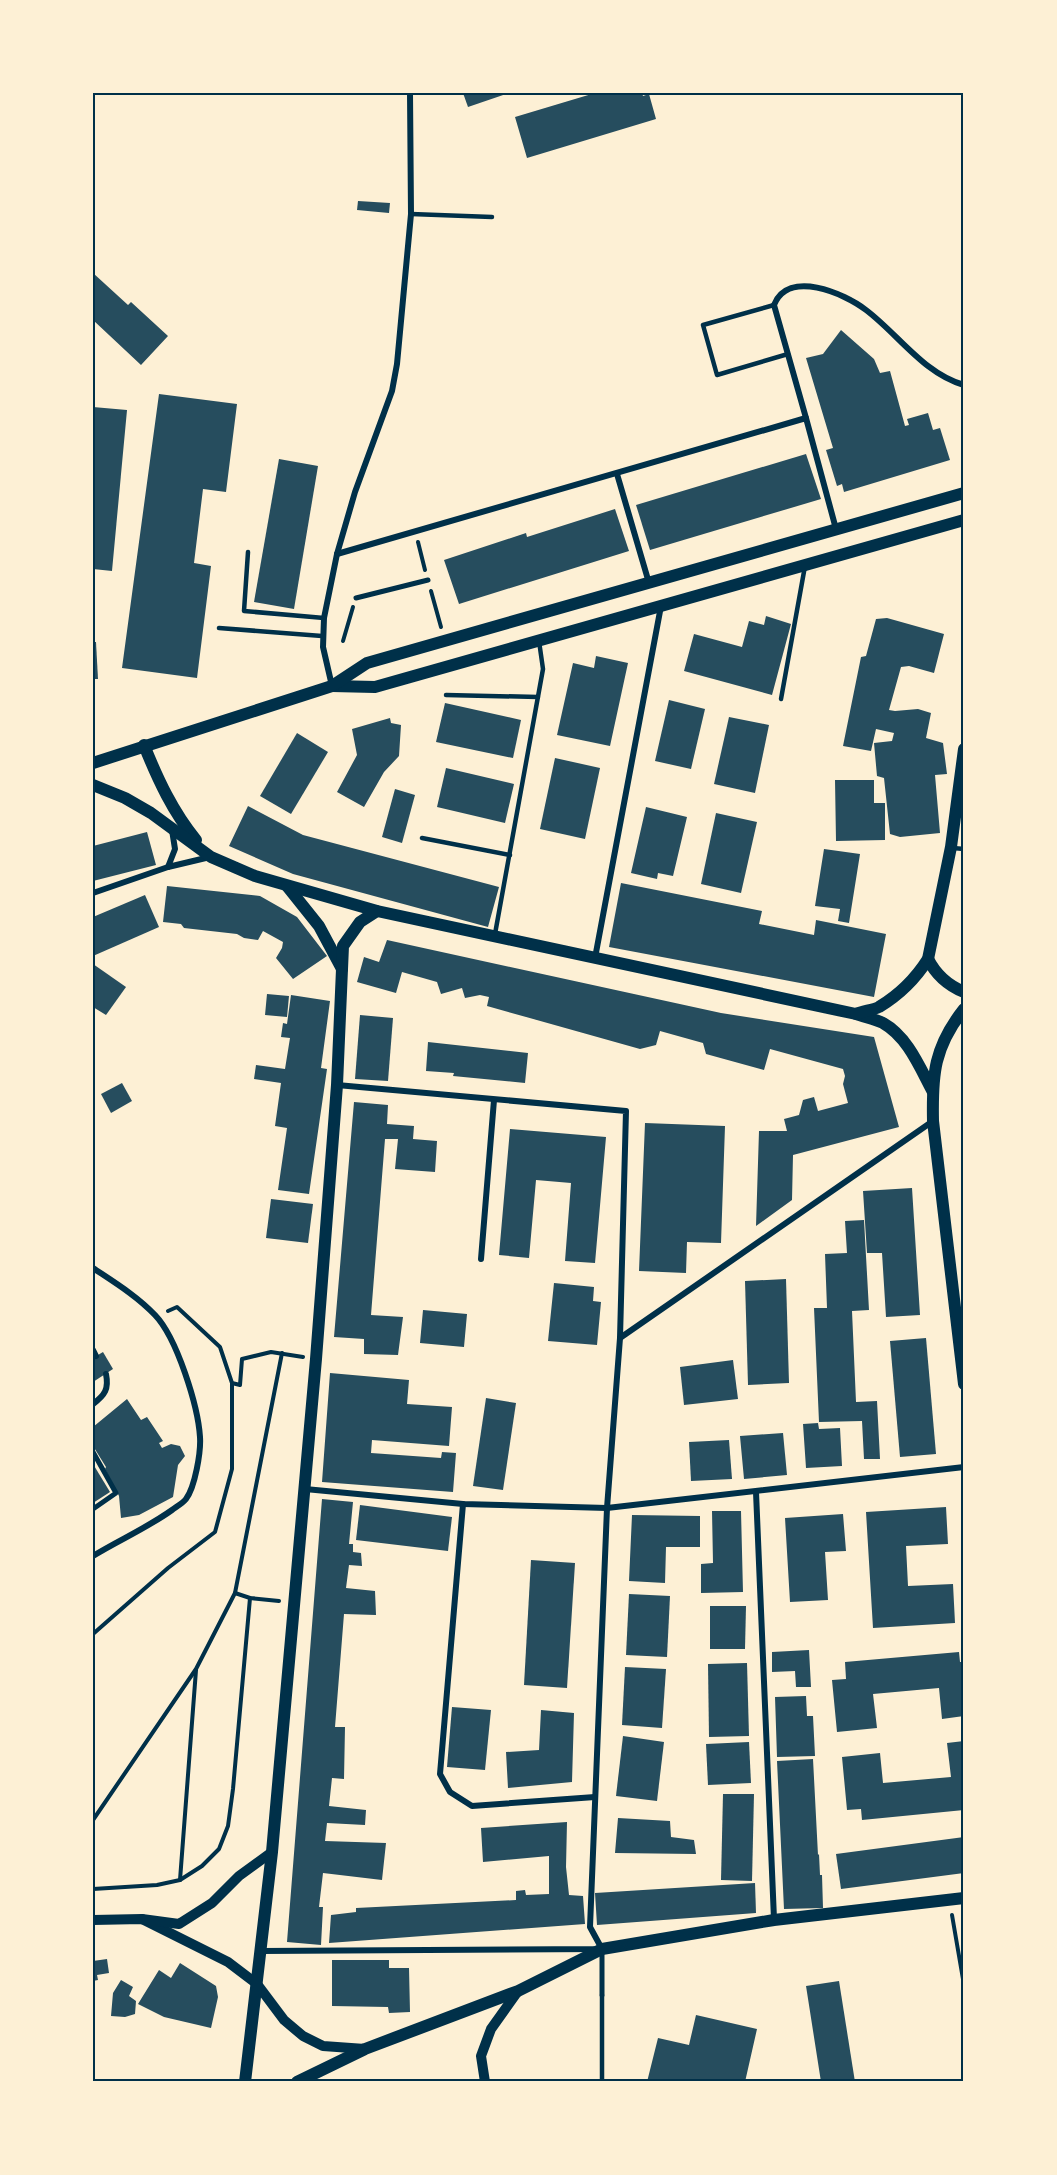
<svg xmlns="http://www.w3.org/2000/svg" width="1057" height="2175" viewBox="0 0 1057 2175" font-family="'Titillium Web',sans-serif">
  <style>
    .building { fill: #264d5e }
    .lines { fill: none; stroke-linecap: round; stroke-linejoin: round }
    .path { stroke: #003049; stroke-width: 4 }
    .service { stroke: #003049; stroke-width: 4.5 }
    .pedestrian { stroke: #003049; stroke-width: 5 }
    .minor { stroke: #003049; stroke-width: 6 }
    .tertiary { stroke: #003049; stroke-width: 10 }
    .secondary { stroke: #003049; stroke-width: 12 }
    .neatline { fill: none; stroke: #003049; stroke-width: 2 }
  </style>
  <rect width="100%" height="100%" fill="#fdf0d5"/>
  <g class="building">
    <polygon points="463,93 509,93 468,107"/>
    <polygon points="595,93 642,93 643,96 649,94 656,119 527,158 515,117"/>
    <polygon points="358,201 390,203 389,213 357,210"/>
    <polygon points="93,273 128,305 131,302 168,336 141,365 93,320"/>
    <polygon points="841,330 874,359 880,373 890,371 905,426 909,425 907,419 928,413 933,430 940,428 950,460 844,492 842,484 837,486 826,450 833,448 806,358 823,354"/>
    <polygon points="159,394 237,404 226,492 203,489 194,563 211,566 197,678 122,668"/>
    <polygon points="93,407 127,410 112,571 93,569"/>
    <polygon points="806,454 821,499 650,550 636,505"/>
    <polygon points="279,459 318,466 294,609 254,602"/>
    <polygon points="615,509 629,551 459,604 444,560 526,533 527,537"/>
    <polygon points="766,616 791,624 772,695 684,671 694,634 742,647 749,621 764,625"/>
    <polygon points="887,618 944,634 934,673 909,666 901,667 889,710 895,711 918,709 931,713 926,738 943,743 947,774 935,775 940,833 900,837 890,834 884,778 877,776 874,743 892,741 894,733 876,729 871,751 843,746 861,657 866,656 876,619"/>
    <polygon points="93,642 96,642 98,679 93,679"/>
    <polygon points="596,656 628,663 610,746 557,735 573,663 594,668"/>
    <polygon points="669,700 705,709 691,769 655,761"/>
    <polygon points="445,703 521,720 513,758 436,742"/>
    <polygon points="729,717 769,725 755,793 714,784"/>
    <polygon points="390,718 391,723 401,725 399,756 384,772 364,807 337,792 357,755 352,729"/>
    <polygon points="297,733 328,752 291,814 260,796"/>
    <polygon points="555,758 600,768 585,839 540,829"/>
    <polygon points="446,768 514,784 505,823 437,807"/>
    <polygon points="835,780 874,780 874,803 885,803 885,840 836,841"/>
    <polygon points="395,789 415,795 402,843 382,837"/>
    <polygon points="248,806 303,835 499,887 488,927 293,874 229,846"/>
    <polygon points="646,807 687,817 673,876 658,873 657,879 631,873"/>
    <polygon points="716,813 757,822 741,893 701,884"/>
    <polygon points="147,832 156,865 93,881 93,846"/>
    <polygon points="824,849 860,854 849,923 838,921 840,909 815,906"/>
    <polygon points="621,883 762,911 759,924 814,935 816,920 886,934 874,997 609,947"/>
    <polygon points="167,886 260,896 297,917 327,956 293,979 276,958 282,948 283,942 263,931 258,940 244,938 237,934 184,928 181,924 163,922"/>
    <polygon points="145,895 159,927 93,956 93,917"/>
    <polygon points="387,940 721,1013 874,1037 899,1127 793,1155 792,1200 756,1226 759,1131 787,1131 784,1119 799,1115 803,1100 814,1097 818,1111 848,1103 843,1084 845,1076 843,1069 770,1049 764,1070 706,1054 703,1043 660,1031 656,1045 640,1049 487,1006 489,997 480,995 465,998 462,988 441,994 437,982 402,972 396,993 357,982 364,957 379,962"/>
    <polygon points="93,964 126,987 106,1015 93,1007"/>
    <polygon points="267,994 289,996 287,1017 265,1015"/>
    <polygon points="291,995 330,1001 321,1068 327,1069 309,1194 278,1190 287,1128 275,1126 281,1083 254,1079 256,1065 285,1069 290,1038 281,1037 283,1023 287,1024"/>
    <polygon points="360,1015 393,1018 388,1081 355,1079"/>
    <polygon points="428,1042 528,1053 525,1083 453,1076 454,1073 426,1071"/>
    <polygon points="122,1083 132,1101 111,1113 101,1094"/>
    <polygon points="354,1102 388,1105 387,1124 414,1126 413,1139 437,1141 435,1172 395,1169 398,1139 385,1139 371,1315 403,1317 398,1355 364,1354 364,1339 334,1337"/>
    <polygon points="645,1123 725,1126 721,1243 687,1242 686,1273 639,1271"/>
    <polygon points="510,1129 606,1137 595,1263 565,1261 571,1183 536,1180 529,1258 499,1255"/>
    <polygon points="912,1188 920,1315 886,1317 882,1253 867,1253 863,1191"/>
    <polygon points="271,1199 313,1204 308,1243 266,1238"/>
    <polygon points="864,1220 869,1310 852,1311 856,1402 877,1401 880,1459 864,1459 862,1421 819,1422 814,1308 827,1308 825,1254 847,1253 845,1221"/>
    <polygon points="786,1279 789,1383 748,1385 745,1281"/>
    <polygon points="554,1283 594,1287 593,1301 601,1302 597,1345 548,1341"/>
    <polygon points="423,1310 467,1314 464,1347 420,1343"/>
    <polygon points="926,1338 936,1454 900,1457 890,1341"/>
    <polygon points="103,1352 113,1369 93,1382 93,1358"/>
    <polygon points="733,1360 738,1399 684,1405 680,1367"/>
    <polygon points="330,1373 409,1380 407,1404 452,1407 449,1446 372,1440 371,1453 441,1458 442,1452 456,1453 453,1492 322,1482"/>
    <polygon points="486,1398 516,1403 503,1490 473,1486"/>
    <polygon points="127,1399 141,1420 147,1417 163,1441 159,1443 162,1448 171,1444 180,1446 185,1456 178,1465 173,1497 139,1515 121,1518 119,1496 105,1469 106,1467 93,1446 93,1427"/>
    <polygon points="818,1423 819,1429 840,1428 842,1466 806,1468 803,1424"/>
    <polygon points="783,1433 787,1475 744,1479 740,1436"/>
    <polygon points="729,1440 732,1479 691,1481 689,1442"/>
    <polygon points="93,1464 110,1492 93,1503"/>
    <polygon points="322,1499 353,1502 349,1544 353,1544 353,1552 361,1553 362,1566 349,1565 346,1588 375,1591 376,1615 344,1614 335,1727 345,1727 344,1779 332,1778 329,1806 366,1810 365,1825 327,1823 325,1841 386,1843 382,1880 323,1873 319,1907 323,1907 321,1945 287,1942"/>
    <polygon points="360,1505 452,1517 448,1551 356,1540"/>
    <polygon points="946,1507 948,1544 906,1546 908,1586 953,1584 955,1623 873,1628 866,1512"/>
    <polygon points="712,1511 741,1511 743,1592 701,1593 701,1564 713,1563"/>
    <polygon points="843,1514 846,1551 825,1552 828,1600 790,1602 785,1518"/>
    <polygon points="632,1515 700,1516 700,1547 666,1547 665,1583 629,1581"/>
    <polygon points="531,1560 575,1563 567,1688 524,1685"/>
    <polygon points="629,1594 670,1596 667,1657 626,1655"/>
    <polygon points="710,1606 746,1606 745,1649 710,1649"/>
    <polygon points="809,1650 811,1687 796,1687 795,1671 772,1672 772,1652"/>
    <polygon points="959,1652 960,1662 964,1662 964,1716 942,1719 939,1688 873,1694 877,1728 837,1732 832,1680 846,1679 845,1662"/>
    <polygon points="747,1663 749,1736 709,1737 708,1664"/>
    <polygon points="625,1667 666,1669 662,1728 622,1725"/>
    <polygon points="806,1696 807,1716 813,1716 815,1756 777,1757 775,1697"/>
    <polygon points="452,1707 491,1710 485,1770 447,1767"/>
    <polygon points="541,1710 574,1713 572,1782 508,1788 506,1752 539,1750"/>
    <polygon points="623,1736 664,1742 657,1801 616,1796"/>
    <polygon points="964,1741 964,1810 862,1820 861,1809 847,1810 842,1757 880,1753 883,1783 951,1777 947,1743"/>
    <polygon points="749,1742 751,1783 708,1785 706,1744"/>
    <polygon points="813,1759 818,1855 819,1854 820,1875 822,1875 823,1908 784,1909 777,1761"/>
    <polygon points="723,1794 754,1794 752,1881 721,1880"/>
    <polygon points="618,1818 670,1821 671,1837 694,1840 696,1854 615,1853"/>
    <polygon points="567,1822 566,1867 569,1895 583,1896 585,1924 329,1943 331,1915 356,1912 356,1908 516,1900 516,1891 525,1890 526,1895 549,1894 549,1856 483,1862 481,1828"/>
    <polygon points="964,1837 964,1873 841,1889 836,1854"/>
    <polygon points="755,1883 756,1913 597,1925 595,1893"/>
    <polygon points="107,1959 109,1973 97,1975 98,1980 93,1981 93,1961"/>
    <polygon points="332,1960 389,1960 389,1968 409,1968 410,2012 389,2013 388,2007 332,2006"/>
    <polygon points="180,1963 216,1986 218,1997 211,2028 164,2017 138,2004 159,1970 171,1978"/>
    <polygon points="121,1980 133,1987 129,1996 136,2001 135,2014 125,2017 111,2016 113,1993"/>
    <polygon points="839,1981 855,2082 821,2082 806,1986"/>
    <polygon points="696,2015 757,2029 745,2082 647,2082 658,2038 689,2045"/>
  </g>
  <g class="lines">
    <g class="path">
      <polyline points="418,542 425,570"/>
      <polyline points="431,591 441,627"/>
      <polyline points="343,641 353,607"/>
      <polyline points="168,1311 177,1307 220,1347 232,1383 240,1385 242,1359 271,1352 303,1357"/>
      <polyline points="235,1593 282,1353"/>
      <polyline points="93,1634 168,1568 215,1532 232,1469 232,1383"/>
      <polyline points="93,1820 196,1669 235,1593 250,1598 279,1601"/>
      <polyline points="180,1880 196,1670"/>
      <polyline points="93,1889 157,1885 180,1880 202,1866 219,1849 228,1826 233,1789 250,1598"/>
      <polyline points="952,1915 964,1985"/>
    </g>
    <g class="service">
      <polyline points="411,214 492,217"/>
      <polyline points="774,305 703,325 717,375 788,354"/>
      <polyline points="248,552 244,611 324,618"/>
      <polyline points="219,628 322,636"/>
      <polyline points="446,695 538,697"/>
      <polyline points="781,699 805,566"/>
      <polyline points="422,838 510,855"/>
      <polyline points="953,848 964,849"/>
      <polyline points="495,934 543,669 539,641"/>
      <polyline points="602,2082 602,1995"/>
    </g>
    <g class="pedestrian">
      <polyline points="356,598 428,580"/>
      <polyline points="93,1452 116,1493 93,1509"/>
      <polyline points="602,1995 602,1951"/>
    </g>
    <g class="minor">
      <path d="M806 418 774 305C788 269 844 293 866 310 898 334 924 374 964 385"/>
      <polyline points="617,474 649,583"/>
      <polyline points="337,554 806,418 836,529"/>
      <polyline points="332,686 323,647 324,618 337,554 355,492 392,391 397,364 411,214 410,93"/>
      <polyline points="168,867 175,849 172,830"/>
      <polyline points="93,893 168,867 210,857"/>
      <polyline points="595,958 661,606"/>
      <polyline points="337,1085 626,1111 620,1338"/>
      <polyline points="481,1259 494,1100"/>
      <path d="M93 1268C114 1282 137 1296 155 1315 177 1338 198 1406 200 1437 201 1452 195 1487 186 1499 183 1503 176 1507 172 1510 147 1528 119 1540 93 1556"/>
      <polyline points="93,1350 96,1356"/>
      <path d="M93 1404C105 1395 109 1389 106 1374"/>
      <polyline points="305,1489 463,1504 607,1508 964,1467"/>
      <polyline points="756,1492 774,1919"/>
      <polyline points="463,1504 440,1774 450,1792 472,1806 595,1797"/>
      <polyline points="261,1951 602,1949 590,1927 607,1508 620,1338 933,1121"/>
    </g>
    <g class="tertiary">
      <polyline points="142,1919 228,1962 257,1984 284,2020 303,2036 323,2046 365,2049"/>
      <polyline points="93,1920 142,1919 179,1924 212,1903 239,1876 272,1852"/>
      <polyline points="485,2082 481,2056 491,2029 518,1991"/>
    </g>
    <g class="secondary">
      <polyline points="332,686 375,687 964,520"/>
      <path d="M144 745C158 780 173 812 196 840"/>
      <polyline points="93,763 332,686 367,663 964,493"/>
      <path d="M93 785 125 798 151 813 211 857 255 876 377 911 856 1014C864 1017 875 1019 883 1023 908 1037 920 1068 933 1092"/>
      <polyline points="287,886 319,926 342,969"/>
      <path d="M928 959C936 975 947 985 964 992"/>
      <path d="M964 1009C934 1047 932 1074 933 1121L964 1384"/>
      <path d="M856 1014C863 1011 873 1010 879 1007 899 995 916 978 928 959L951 847 964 749"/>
      <polyline points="245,2082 272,1852 316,1359 337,1085 343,946 360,922 377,911"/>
      <polyline points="297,2082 365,2049 518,1991 602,1949 774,1920 964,1898"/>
    </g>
  </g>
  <rect width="1057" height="2175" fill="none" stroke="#fdf0d5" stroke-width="189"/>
  <rect x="94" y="94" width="868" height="1986" class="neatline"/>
</svg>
